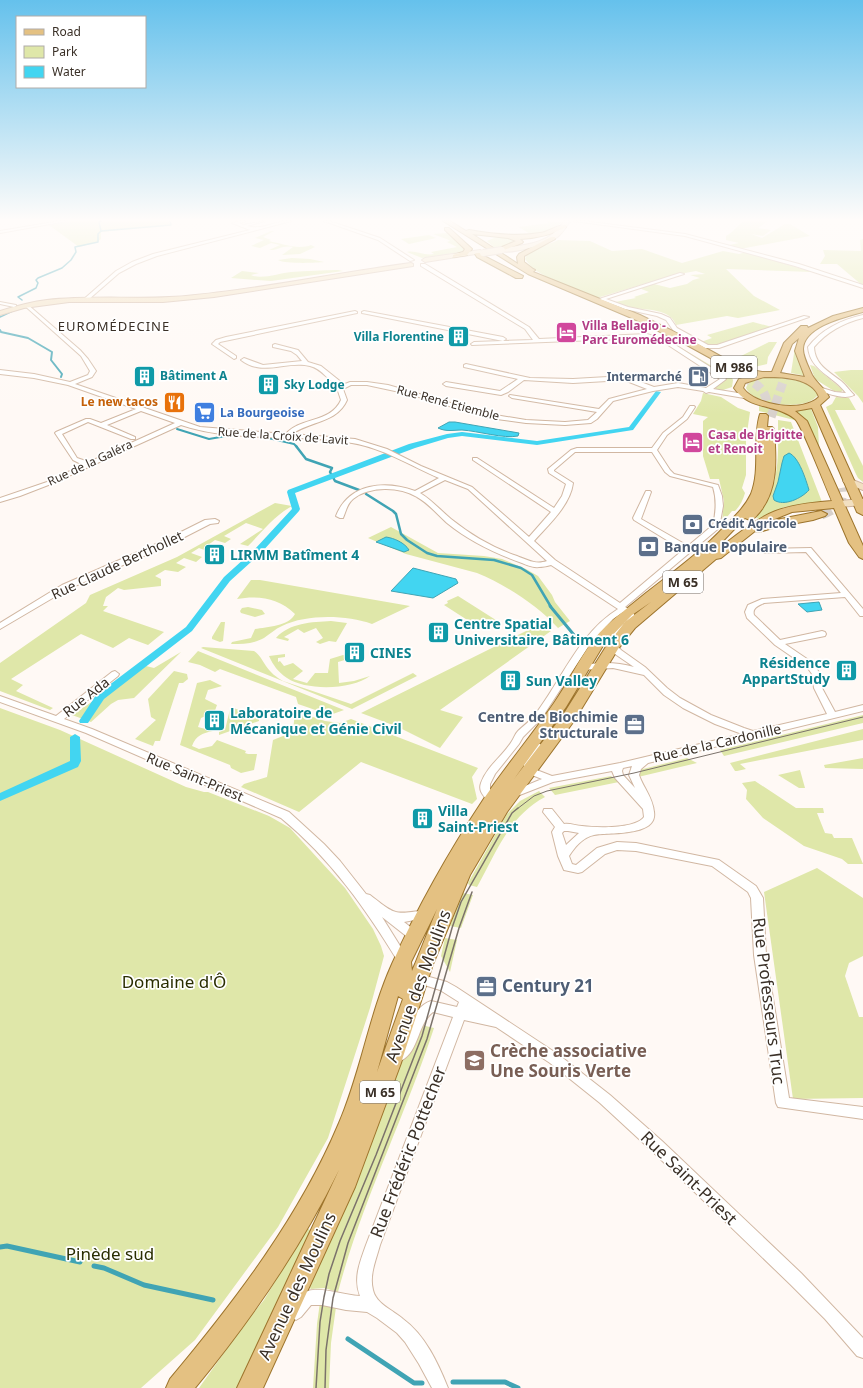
<svg xmlns="http://www.w3.org/2000/svg" width="863" height="1388" viewBox="0 0 863 1388" font-family="'Noto Sans',sans-serif">
  <style>
    .green { fill: #dfe7a9; fill-rule: evenodd }
    .water { fill: #42d5f1; stroke: #40a4b4 }
    .lines { fill: none; stroke-linecap: round; stroke-linejoin: round }
    .stream-far4 { stroke: #40a4b4; stroke-width: 1.5 }
    .stream-far3 { stroke: #40a4b4; stroke-width: 2 }
    .stream-far2 { stroke: #40a4b4; stroke-width: 2.5 }
    .stream-far1 { stroke: #40a4b4; stroke-width: 3 }
    .stream { stroke: #40a4b4; stroke-width: 5 }
    .canal { fill: #42d5f1; fill-rule: evenodd }
    .primary-tunnel-far1 { stroke: #d8d1cc; stroke-width: 9; stroke-dasharray: 9 4.5; stroke-linecap: butt }
    .primary-tunnel { stroke: #d8d1cc; stroke-width: 11; stroke-dasharray: 11 5.5; stroke-linecap: butt }
    .street-casing { stroke: #d1b7a2; stroke-width: 2 }
    .secondary-casing { stroke: #d1b7a2; stroke-width: 2 }
    .primary-casing { stroke: #9d742c; stroke-width: 2 }
    .street { fill: #fff; fill-rule: evenodd }
    .secondary { fill: #f2e0c1; fill-rule: evenodd }
    .primary { fill: #e4c182; fill-rule: evenodd }
    .tram-far1 { stroke: #7b726b; stroke-width: 1 }
    .tram { stroke: #7b726b; stroke-width: 1.5 }
    .secondary-bridge-casing { stroke: #d1b7a2; stroke-width: 8; stroke-linecap: butt }
    .secondary-bridge { stroke: #f2e0c1; stroke-width: 6 }
    .labels { text-anchor: middle; stroke-width: 3.5; stroke-linejoin: round; paint-order: stroke }
    .far-hotel-label { font-size: 12px; font-weight: bold; fill: #b23c85; stroke: #fff; text-anchor: start }
    .far-culture-label { font-size: 12px; font-weight: bold; fill: #0d838f; stroke: #fff; text-anchor: start }
    .far-service-label { font-size: 12px; font-weight: bold; fill: #4e5e75; stroke: #fff; text-anchor: end }
    .far-food-label { font-size: 12px; font-weight: bold; fill: #c56008; stroke: #fff; text-anchor: end }
    .far-street-label { font-size: 12px; fill: #3a3027; stroke: #fff }
    .far-shop-label { font-size: 12px; font-weight: bold; fill: #366cbe; stroke: #fff; text-anchor: start }
    .far-neighbourhood-label { font-size: 13px; letter-spacing: 1px; fill: #3a3027; stroke: #fff }
    .shield { fill: #fff; stroke: #756e68; stroke-width: 1 }
    .shield-label { font-size: 13px; font-weight: bold; fill: #3a3027 }
    .service-label { font-size: 14px; font-weight: bold; fill: #4e5e75; stroke: #fff; text-anchor: start }
    .culture-label { font-size: 14px; font-weight: bold; fill: #0d838f; stroke: #fff; text-anchor: start }
    .street-label { font-size: 14px; fill: #3a3027; stroke: #fff }
    .near-park-label { font-size: 17px; fill: #292d01; stroke: #fff }
    .near-street-label { font-size: 17px; fill: #3a3027; stroke: #fff }
    .near-service-label { font-size: 17px; font-weight: bold; fill: #4e5e75; stroke: #fff; text-anchor: start }
    .near-education-label { font-size: 17px; font-weight: bold; fill: #785e54; stroke: #fff; text-anchor: start }
  </style>
  <rect width="100%" height="100%" fill="#fff9f5"/>
  <g class="green">
    <polygon points="73,221 168,221 172,225 101,232 101,239 97,242 79,247 49,225"/>
    <polygon points="546,221 563,222 544,233 530,234 519,227 549,223"/>
    <path d="M744 221H768L758 228 771 230 763 236 751 234 762 238 785 224H790L810 236 740 249 729 245 739 243 726 240V236C734 232 737 225 744 221Z"/>
    <path d="M271 231H274L263 237 271 240 269 241C283 244 298 250 311 245L315 247 300 254 282 255 293 247C281 245 278 251 269 250L280 245 271 243 260 248 251 246 264 240 255 238Z"/>
    <path d="M447 233 465 249 461 252 422 258 407 252C416 250 424 256 434 254L431 252 457 247 447 242 450 241 449 240 433 234Z"/>
    <polygon points="429,235 436,238 409,244 401,239"/>
    <polygon points="494,238 507,238 516,242 510,245 495,248 487,241"/>
    <polygon points="863,239 863,286 837,264 820,264 825,256 823,250 861,251 860,240"/>
    <path d="M558 240 590 241 612 251 642 249 682 263 723 251 739 254 746 252 812 272 726 269 754 296 780 310 738 318 727 316 676 325C670 308 646 310 631 308 625 307 620 304 615 302L636 298 634 297 649 292 639 288 654 284 670 288 687 284 693 280 700 278 690 275 705 274 696 271 674 275 597 298 547 277 533 269 525 259C528 248 549 245 558 240Z"/>
    <path d="M292 258 310 259 324 262C315 263 285 264 278 260Z"/>
    <path d="M338 270 343 271 271 281 231 278 242 271 259 273 251 275C261 280 280 273 291 272 307 271 323 270 338 270Z"/>
    <polygon points="753,322 772,327 715,345 708,345 701,342 712,338 707,335"/>
    <polygon points="663,337 732,378 733,380 732,387 723,390 716,389 716,386 726,379 723,375"/>
    <polygon points="769,342 777,342 768,357 767,364 754,367 733,363 733,360"/>
    <polygon points="795,347 797,348 806,376 791,373"/>
    <polygon points="810,365 814,366 843,390 841,392 834,391 815,379"/>
    <polygon points="851,370 863,370 863,403 858,396 834,372"/>
    <path d="M769 377C786 378 804 379 817 391V396C805 411 754 406 746 388 749 379 760 378 769 377Z"/>
    <path d="M703 393 721 397 738 408 750 412 746 440V475L742 488 745 493C743 500 740 506 735 511H732L722 523 724 501 719 479H710L703 456V421L708 417 693 414 701 401Z"/>
    <polygon points="836,397 849,398 856,410 835,410 863,466 863,482 858,478 855,472 826,407 832,404"/>
    <polygon points="759,406 789,413 798,421 759,411"/>
    <polygon points="811,409 818,427 819,447 830,472 815,444 804,418 792,410"/>
    <path d="M778 420 791 422 822 502 784 507 760 519 756 518C761 511 766 505 769 497 780 473 778 445 778 420ZM784 456 802 470 808 490C802 497 788 505 777 502L773 496 778 483Z"/>
    <path d="M275 503 292 506C274 516 262 532 248 546L240 544 263 529 246 523 224 536 231 539 225 543 215 540 208 545 217 548 210 552 199 548 191 553 202 557 196 562 184 558 176 563 186 567 178 572 165 570 155 576 161 579V586L124 590 118 588 106 597 103 606H108L103 611 164 632 148 645 129 638 113 648 81 634 11 679 23 685 16 691 53 708 50 710 0 691V663L86 603 90 595 177 557Z"/>
    <path d="M391 527 438 553 484 556 502 559 526 569 538 576 552 595 555 602 570 621 558 628C537 605 506 585 477 573L406 554 368 538Z"/>
    <path d="M251 580H260L410 606 372 624C346 615 307 614 282 626 275 629 270 634 264 638 253 644 243 644 231 644L232 642 251 638 255 629C267 627 289 626 295 614 279 598 258 595 237 599Z"/>
    <polygon points="458,596 499,622 486,629 475,622 472,623 444,605 448,603 447,601"/>
    <polygon points="248,607 262,610 265,614 255,617 241,613 240,611 242,608"/>
    <path d="M331 621 347 623 336 642 329 641 320 644 316 642 323 638 316 628 304 633 298 629 284 637 289 639 288 641 276 638C289 623 312 622 331 621Z"/>
    <polygon points="221,622 225,622 223,641 220,642 212,639 212,637"/>
    <polygon points="542,623 551,631 440,710 463,717 440,748 398,727 361,713"/>
    <path d="M203 647 254 651C260 655 262 660 266 666 271 673 276 677 283 681L351 704 413 673 417 676 352 709 201 648Z"/>
    <polygon points="198,651 344,710 330,715 298,704 296,697 220,669 215,672 200,665 188,662"/>
    <polygon points="181,652 134,698 118,700 111,704 91,722 72,715 146,666 154,668"/>
    <path d="M285 654V657L278 658V662L280 661 284 666 293 663 303 671 293 679 307 683 315 673H328L330 659 343 655 348 656V659L338 662 339 683 354 681 370 676C352 690 306 691 287 678 278 672 273 665 269 656Z"/>
    <polygon points="174,671 187,674 188,679 183,683 179,683 160,741 155,741 153,746 135,739 156,720 151,717 148,699"/>
    <path d="M210 680 222 686 208 690 205 699 217 705 213 716 208 715 201 718 198 727 213 731C203 733 196 735 192 746L199 749 212 746 217 740 246 751 245 753 248 754H257L254 770 241 773 231 768 230 765 180 745 197 683Z"/>
    <polygon points="0,708 60,730 186,787 204,792 208,792 269,816 290,828 345,888 373,929 381,946 384,956 370,1008 328,1138 278,1227 195,1340 141,1388 0,1388"/>
    <polygon points="234,708 259,719 259,721 219,735 219,732 225,730 230,709"/>
    <polygon points="295,711 325,721 340,723 351,719 478,768 472,777 477,799 472,804 361,762 299,812 241,787 244,784 267,777 273,740 293,732"/>
    <polygon points="863,715 863,723 724,756 720,750"/>
    <polygon points="863,729 863,740 740,764 746,769 737,771 735,771 730,763"/>
    <polygon points="687,758 697,763 638,777 639,770"/>
    <polygon points="863,758 863,769 825,768 824,765"/>
    <polygon points="800,770 805,788 799,788 778,775"/>
    <polygon points="611,776 619,782 555,795 549,788"/>
    <polygon points="755,781 796,808 823,808 824,813 817,813 825,833 832,834 834,838 852,838 863,864 848,864 842,859 804,846 763,818 746,799 747,790 742,783"/>
    <path d="M539 791 545 797C509 816 496 853 477 887L469 885 468 883 507 814 520 801Z"/>
    <polygon points="817,868 863,898 863,956 849,963 845,976 859,1017 863,1017 863,1098 793,1099 764,892"/>
    <polygon points="463,893 473,895 461,928 450,926"/>
    <polygon points="445,938 457,940 450,972 441,956"/>
    <path d="M417 1024 434 1028C405 1117 362 1201 338 1292L324 1288 311 1289 309 1287 394 1076 408 1051Z"/>
    <polygon points="307,1228 313,1232 242,1388 199,1388 246,1322 264,1300"/>
    <polygon points="320,1302 336,1307 331,1343 329,1388 313,1388 317,1324"/>
  </g>
  <g class="water">
    <path d="M449 422H455L519 433 518 436C504 439 478 431 462 430 454 430 446 432 438 428Z"/>
    <path d="M789 453C799 457 806 480 809 490 802 498 784 507 774 500L773 496 778 482 782 463 784 456Z"/>
    <path d="M386 537C394 538 405 543 409 550L404 552 376 542Z"/>
    <polygon points="413,568 456,579 458,583 433,598 391,591"/>
    <polygon points="819,602 822,610 807,612 798,604"/>
  </g>
  <g class="lines">
    <g class="stream-far4">
      <polyline points="101,221 99,222 101,231"/>
      <polyline points="101,231 171,225 170,221"/>
      <polyline points="22,300 18,297 36,288 38,283 36,280 38,278 62,268 71,260 76,252 75,247 98,242 98,234 101,231"/>
      <polyline points="0,317 21,307"/>
    </g>
    <g class="stream-far3">
      <polyline points="0,330 1,332 28,338 52,352 51,360 62,374 61,377"/>
      <polyline points="177,429 209,439 232,435"/>
      <polyline points="264,437 294,444 297,447"/>
    </g>
    <g class="stream-far2">
      <polyline points="296,446 306,459 332,468 330,472 335,481 359,490"/>
      <polyline points="366,494 393,511 396,514 401,534 407,540 427,553 437,556 494,560 521,568 532,575 551,607"/>
    </g>
    <polyline class="stream-far1" points="550,606 579,641"/>
    <g class="stream">
      <polyline points="0,1247 7,1246 80,1262"/>
      <polyline points="94,1266 104,1268 144,1285 213,1300"/>
      <polyline points="348,1339 414,1383 422,1383"/>
      <polyline points="453,1382 505,1382 518,1388"/>
    </g>
    <g class="canal">
      <polygon points="656,391 661,392 633,430 537,445 462,436 448,438 415,448 295,493 300,509 299,511 261,553 230,581 192,631 104,699 88,723 80,723 79,721 96,695 186,627 224,577 255,549 292,509 287,492 288,490 409,444 447,434 462,432 537,441 629,427"/>
      <polygon points="75,734 80,737 81,761 78,767 0,801 0,793 70,761 70,737"/>
    </g>
    <g class="primary-tunnel-far1">
      <path d="M742 377C755 383 764 387 767 402"/>
      <polyline points="771,417 786,373"/>
    </g>
    <path class="primary-tunnel" d="M821 514C834 509 844 504 841 488"/>
    <defs>
      <g id="street">
        <polygon points="60,221 67,221 0,233 0,231"/>
        <path d="M240 221H246L239 223 243 225 265 221 247 226C262 231 276 220 291 221L157 256 136 264 119 273 88 300 84 299 116 271 132 262 153 254 250 230 232 223Z"/>
        <polygon points="324,221 329,221 380,238 414,260 410,261 378,240"/>
        <polygon points="574,221 583,221 685,234 799,264 863,285 863,288 795,266 685,236"/>
        <path d="M421 264H425L529 327 539 339 647 334 669 341 723 375 726 379 725 380 713 389 744 394 747 396 744 398 709 392 706 393 703 391 678 387 653 391 613 401 597 419 591 423 565 425 526 423 489 418 409 394 367 385H351L343 389 347 400C337 423 310 421 292 434L355 439 387 449 421 466 472 487 529 537 551 512 473 460V458H477L554 508 562 496 566 484 549 473 548 469 571 450 577 448H652L663 433 683 417 690 406H694L695 407 687 419 667 435 657 450 670 470 674 474 718 485 722 496 723 506 719 528 625 607 631 610 635 616 613 641 621 650 645 667 667 688 680 698 711 715 744 728 753 731 827 714 814 688 812 674 807 667 775 645 747 618 745 612 748 605 762 599 841 593 806 552 765 553 761 551 762 549 811 548 863 609V616H860L845 597 764 603C758 606 752 608 754 615L780 640 822 631 825 632 826 634 825 636 785 644 813 663 820 674 822 688 835 712 863 705V711L648 763 641 769 639 775C643 787 653 798 654 812 658 837 608 832 594 835 583 837 574 848 569 856L572 864 576 865 597 848 617 842 636 843 719 860 756 886 763 898 766 955 789 1098 863 1107V1119L778 1107 776 1103 754 955 751 898 748 892 712 866 636 851 617 850 605 854 582 872 578 873 564 870 558 856 552 832 555 827 543 812 544 809H552L564 824C570 823 576 826 582 826 597 828 635 829 644 817L643 809 615 778 612 771 553 782 512 798 508 797 507 795 508 793 542 779 527 773 522 761 535 744 538 743 543 746 532 761 534 769 552 776 620 763 742 734 715 724 683 708 664 695 644 675 613 668 580 670 579 668 580 666C598 662 616 662 634 667L615 654 605 641 627 616 623 612 613 619 590 644 541 719 523 737 519 744 495 774 490 784V789L497 799 496 801H488C484 796 478 791 481 783 487 766 503 756 512 741 514 738 515 734 518 731 523 726 529 722 534 716 562 680 578 634 618 609L551 565C547 566 543 567 539 567 533 568 527 565 522 563 494 553 469 541 447 523 437 514 428 503 417 497 399 486 369 486 353 499 347 504 346 511 343 518H340L336 516C349 483 385 480 415 491L439 478C411 466 383 448 352 443 297 433 234 443 181 425L51 484 20 496 0 502V498L47 482 83 465 73 460 55 433 56 432 86 419H90L101 423 136 409 68 385 34 378 0 374V370L34 374 70 382 88 375 90 371 81 356 25 306V305L27 304 80 350 88 359 96 371 92 377 75 384 200 427 286 434C300 417 331 423 341 400L337 388 340 386C328 382 323 369 310 366 287 360 262 377 241 360L244 358 263 365 302 361 297 355 291 351 273 347V345L275 344 298 350 308 362 321 366 341 382 345 384 350 382H367L388 385 489 414 526 420 565 422 588 420 597 412 512 398 509 396 510 395 599 409 609 399 647 389 624 380 573 383 524 380 508 392 501 395 446 386 443 384 446 382 500 391 518 379 464 367V365L466 364 530 378 573 379 625 376 654 387 678 383 706 388 720 379 665 343 647 338 472 345 471 344 474 342 533 340 525 329 421 266ZM141 411 175 423 89 462 77 458 62 434 88 422 131 439H135V437L107 425ZM575 452H652L665 472 670 476 713 487C717 500 716 512 713 525L688 546 641 519 651 492 650 491H646L633 518 634 520 683 550 620 603 555 560 534 541C548 525 570 506 573 483L554 471V470ZM445 480 468 489 547 561C536 565 527 560 517 556 493 548 471 535 451 519 440 510 432 500 420 493ZM632 766 629 775 635 788 623 775 622 771 623 768ZM564 831H568L579 833 566 845 562 833Z"/>
        <polygon points="680,273 684,274 606,299 628,307 661,314 670,318 677,328 708,345 717,345 804,316 809,317 719,348 705,348 673,330 666,320 657,316 625,309 599,299"/>
        <polygon points="0,302 16,305 16,306 14,307 0,304"/>
        <polygon points="355,311 357,312 357,313 220,342 218,344 236,356 236,358 234,359 212,344 216,340 226,337"/>
        <polygon points="364,311 503,337 506,339 503,341 362,313 362,312"/>
        <path d="M863 315V318C843 323 827 332 814 347 815 365 828 371 841 381 846 385 849 390 854 395 845 400 829 394 820 391L819 390 822 388 835 392 846 393C834 376 810 371 808 347 822 329 841 320 863 315Z"/>
        <polygon points="215,519 219,521 218,523 210,524 169,545 68,589 0,629 0,623 62,585 163,541 205,520"/>
        <path d="M115 671 119 674 118 676 64 719 92 729 289 812 324 844 340 861 366 894 370 895C396 915 393 915 426 910L430 911 432 914 430 917 404 922 418 933 420 936 418 939 414 941 410 939 382 917 407 957 409 960 407 963 403 965 399 963C366 909 331 859 281 818L86 733 0 702V696L56 716 112 672Z"/>
        <path d="M419 974 447 982 456 987 559 1055 610 1095 662 1141 801 1273 863 1338V1358L857 1356 825 1319 790 1284 652 1151 600 1103 550 1063 496 1027 464 1020 380 1245C376 1260 369 1275 373 1290 376 1304 393 1310 403 1319 425 1335 438 1363 448 1388H432L419 1364 405 1342 397 1333 377 1318 367 1312 346 1310 322 1305H311L301 1317 296 1320 291 1317 288 1312C303 1276 330 1294 360 1296 353 1278 360 1262 366 1245L453 1017 433 1012C416 1025 420 1054 398 1062L393 1060 392 1056C394 1051 399 1049 402 1044 412 1029 411 1008 431 1001L457 1007 459 1002 440 990 415 982 413 979 415 976Z"/>
      </g>
      <g id="secondary">
        <path d="M564 221H570C566 227 562 234 556 238 547 244 507 256 499 250L502 248C526 245 550 244 564 221Z"/>
        <polygon points="480,250 482,251 482,253 425,262 422,260 425,258"/>
        <path d="M411 263 413 264V266L214 297 163 302H69L24 308 0 315V311C16 306 31 302 47 300 93 295 140 300 186 296 262 289 336 273 411 263Z"/>
        <polygon points="848,478 863,484 863,490 845,483 843,481 845,479"/>
        <polygon points="863,499 863,505 839,507 834,504 839,501"/>
      </g>
      <g id="primary">
        <path d="M443 221H450L466 231 469 230C492 234 517 237 540 233 549 232 558 224 566 225V227C551 235 538 238 520 239L523 242 522 243 504 250 501 248 502 247 516 241 508 238 472 234 518 264 517 257 519 254 551 237H555V239L524 256V262L533 269 535 270 533 272 640 315 691 340 742 368 762 372H772L784 343 801 326H807L808 328 833 316 863 308V312C845 317 804 326 803 349 803 357 809 368 812 375 817 384 824 387 829 397L820 405 863 500V515L857 512 812 408 795 411 807 421 863 546V559L859 557 849 543 834 508 792 512 770 521 821 511 827 514 825 516 813 520 776 527 759 532 755 531 721 558 716 559 635 628 618 649 574 721 507 812 470 875 433 964 401 1063 355 1187 263 1388H237L339 1170C300 1249 251 1320 195 1388H166L170 1379C235 1301 299 1218 339 1123 361 1072 369 1015 392 964 418 906 450 850 485 797 507 765 532 735 554 703 568 683 579 659 594 639 609 621 628 608 646 593 673 572 702 551 725 526 735 516 745 507 751 494 761 469 752 439 760 414H766L768 416 767 427H772L774 429C776 458 779 489 759 513 756 516 755 519 750 520L745 518 721 543H726C766 511 780 505 832 501 826 488 802 425 795 419 775 403 750 411 734 388L739 379 749 376 736 372 685 344 634 319 528 274ZM799 338 795 351 805 377 780 373 792 344ZM764 377C781 377 812 377 819 397 803 413 756 406 743 388L745 383ZM651 602 625 622 607 645 563 715 514 779 566 707 604 644 632 615ZM437 909 415 964 412 971 411 962ZM398 996 403 999 377 1072Z"/>
        <polygon points="445,228 449,228 471,248 472,249 467,255 453,257 453,255 463,252 465,249 445,230"/>
        <polygon points="476,253 480,253 482,255 523,276 522,278 516,278 477,257 475,254"/>
      </g>
    </defs>
    <use href="#street" class="street-casing"/>
    <use href="#secondary" class="secondary-casing"/>
    <use href="#primary" class="primary-casing"/>
    <use href="#street" class="street"/>
    <use href="#secondary" class="secondary"/>
    <use href="#primary" class="primary"/>
    <polyline class="tram-far1" points="517,809 534,796 547,791 634,773 863,717"/>
    <g class="tram">
      <polyline points="316,1388 320,1322 324,1297 329,1274 340,1241 376,1155 422,1036 452,928 461,902 512,813 518,808"/>
      <polyline points="325,1388 326,1350 333,1298 348,1243 427,1039 459,928 472,892"/>
    </g>
    <defs>
      <polyline id="secondary-bridge" points="483,253 502,250"/>
    </defs>
    <use href="#secondary-bridge" class="secondary-bridge-casing"/>
    <use href="#secondary-bridge" class="secondary-bridge"/>
  </g>
  <linearGradient id="sky" x2="0" y2="1"><stop stop-color="#65c1ec"/><stop offset="0.53" stop-color="#fffcfa"/><stop offset="1" stop-color="#fffcfa" stop-opacity="0"/></linearGradient>
  <rect width="863" height="415" fill="url(#sky)"/>
  <defs>
    <symbol id="hotel-square" viewBox="-11 -11 22 22"><rect x="-9" y="-9" width="18" height="18" rx="4" fill="#d1479c" stroke="#fff"/><path d="M-6-4.5h1.5V1H6V5H4.5V3h-9V5H-6ZM-4 0a1.8 1.8 0 1 1 3.6 0ZM.5 0V-2.5h3Q6-2.5 6 0Z" fill="#fff"/></symbol>
    <symbol id="building-square" viewBox="-11 -11 22 22"><rect x="-9" y="-9" width="18" height="18" rx="4" fill="#0f9aa8" stroke="#fff"/><path d="M-4-6H4V6H1V3H-1V6H-4ZM-2.5-4.3h1.7v1.8h-1.7ZM.8-4.3h1.7v1.8H.8ZM-2.5-1h1.7V.8h-1.7ZM.8-1h1.7V.8H.8Z" fill="#fff"/></symbol>
    <symbol id="fuel-square" viewBox="-11 -11 22 22"><rect x="-9" y="-9" width="18" height="18" rx="4" fill="#5c6f8a" stroke="#fff"/><path d="M-5.5-6h7V0h2V4h1.3V-2.5L3-4.5l.8-.8L6-3V5H2.5V1h-1V6h-7ZM-4.2-4.7v3.2H.2V-4.7Z" fill="#fff"/></symbol>
    <symbol id="restaurant-square" viewBox="-11 -11 22 22"><rect x="-9" y="-9" width="18" height="18" rx="4" fill="#e8710a" stroke="#fff"/><path d="M-5-6h1v4h1v-4h1v4h1v-4h1v5L-1.5 .5V6h-2V.5L-5-1ZM5-6V6H3V1.5H1.5Q1.5-4 5-6Z" fill="#fff"/></symbol>
    <symbol id="supermarket-square" viewBox="-11 -11 22 22"><rect x="-9" y="-9" width="18" height="18" rx="4" fill="#3f7fe0" stroke="#fff"/><path d="M-6-5.5h2.5l.6 2H6L4.5 2H-2.5L-4.4-4H-6ZM-1.5 3.2a1.3 1.3 0 1 0 .1 0ZM3 3.2a1.3 1.3 0 1 0 .1 0Z" fill="#fff"/></symbol>
    <symbol id="bank-square" viewBox="-11 -11 22 22"><rect x="-9" y="-9" width="18" height="18" rx="4" fill="#5c6f8a" stroke="#fff"/><path d="M-6-4H6V4H-6ZM0-2.3a2.3 2.3 0 1 0 0 4.6a2.3 2.3 0 1 0 0-4.6Z" fill="#fff"/></symbol>
    <symbol id="office-square" viewBox="-11 -11 22 22"><rect x="-9" y="-9" width="18" height="18" rx="4" fill="#5c6f8a" stroke="#fff"/><path d="M-6-3h4V-5.5h4V-3h4V5H-6ZM-1-4.5V-3h2v-1.5ZM-6 0V1H6V0Z" fill="#fff"/></symbol>
    <symbol id="school-square" viewBox="-11 -11 22 22"><rect x="-9" y="-9" width="18" height="18" rx="4" fill="#8d6e63" stroke="#fff"/><path d="M0-5L7-2L0 1L-7-2ZM-4 1L0 2.5L4 1V4Q0 6-4 4Z" fill="#fff"/></symbol>
  </defs>
  <g fill-rule="evenodd">
    <use href="#hotel-square" x="554" y="320" width="25" height="25"/>
    <use href="#building-square" x="446" y="324" width="25" height="25"/>
    <use href="#building-square" x="132" y="364" width="25" height="25"/>
    <use href="#fuel-square" x="686" y="364" width="25" height="25"/>
    <use href="#building-square" x="256" y="372" width="25" height="25"/>
    <use href="#restaurant-square" x="162" y="390" width="25" height="25"/>
    <use href="#supermarket-square" x="192" y="400" width="25" height="25"/>
    <use href="#hotel-square" x="680" y="430" width="25" height="25"/>
    <use href="#bank-square" x="680" y="512" width="25" height="25"/>
    <use href="#bank-square" x="636" y="534" width="25" height="25"/>
    <use href="#building-square" x="202" y="542" width="25" height="25"/>
    <use href="#building-square" x="426" y="620" width="25" height="25"/>
    <use href="#building-square" x="342" y="640" width="25" height="25"/>
    <use href="#building-square" x="834" y="658" width="25" height="25"/>
    <use href="#building-square" x="498" y="668" width="25" height="25"/>
    <use href="#building-square" x="202" y="708" width="25" height="25"/>
    <use href="#office-square" x="622" y="712" width="25" height="25"/>
    <use href="#building-square" x="410" y="806" width="25" height="25"/>
    <use href="#office-square" x="474" y="974" width="25" height="25"/>
    <use href="#school-square" x="462" y="1048" width="25" height="25"/>
  </g>
  <g class="labels">
    <g class="far-hotel-label">
      <text x="582" y="330">Villa Bellagio -<tspan x="582" dy="14">Parc Euromédecine</tspan></text>
      <text x="708" y="439">Casa de Brigitte<tspan x="708" dy="14">et Renoit</tspan></text>
    </g>
    <g class="far-culture-label">
      <text x="444" y="341" text-anchor="end">Villa Florentine</text>
      <text x="160" y="380">Bâtiment A</text>
      <text x="284" y="389">Sky Lodge</text>
    </g>
    <g class="far-service-label">
      <text x="682" y="381">Intermarché</text>
      <text x="708" y="528" text-anchor="start">Crédit Agricole</text>
    </g>
    <g class="far-food-label">
      <text x="158" y="406">Le new tacos</text>
    </g>
    <g class="far-street-label">
      <text transform="translate(448 403) rotate(15)" y="4">Rue René Etiemble</text>
      <text transform="translate(283 436) rotate(4)" y="4">Rue de la Croix de Lavit</text>
      <text transform="translate(90 463) rotate(-25)" y="4">Rue de la Galéra</text>
    </g>
    <g class="far-shop-label">
      <text x="220" y="417">La Bourgeoise</text>
    </g>
    <g class="far-neighbourhood-label">
      <text x="114" y="331">EUROMÉDECINE</text>
    </g>
    <g class="shield">
      <rect x="711" y="356" width="46" height="22" rx="3"/>
      <rect x="663" y="571" width="40" height="22" rx="3"/>
      <rect x="360" y="1081" width="40" height="22" rx="3"/>
    </g>
    <g class="shield-label">
      <text x="734" y="372">M 986</text>
      <text x="683" y="587">M 65</text>
      <text x="380" y="1097">M 65</text>
    </g>
    <g class="service-label">
      <text x="664" y="552">Banque Populaire</text>
      <text x="618" y="722" text-anchor="end">Centre de Biochimie<tspan x="618" dy="16">Structurale</tspan></text>
    </g>
    <g class="culture-label">
      <text x="230" y="560">LIRMM Batîment 4</text>
      <text x="454" y="629">Centre Spatial<tspan x="454" dy="16">Universitaire, Bâtiment 6</tspan></text>
      <text x="370" y="658">CINES</text>
      <text x="830" y="668" text-anchor="end">Résidence<tspan x="830" dy="16">AppartStudy</tspan></text>
      <text x="526" y="686">Sun Valley</text>
      <text x="230" y="718">Laboratoire de<tspan x="230" dy="16">Mécanique et Génie Civil</tspan></text>
      <text x="438" y="816">Villa<tspan x="438" dy="16">Saint-Priest</tspan></text>
    </g>
    <g class="street-label">
      <text transform="translate(117 565) rotate(-25)" y="5">Rue Claude Berthollet</text>
      <text transform="translate(86 697) rotate(-38)" y="5">Rue Ada</text>
      <text transform="translate(717 743) rotate(-13)" y="5">Rue de la Cardonille</text>
      <text transform="translate(195 777) rotate(23)" y="5">Rue Saint-Priest</text>
    </g>
    <g class="near-park-label">
      <text x="174" y="988">Domaine d'Ô</text>
      <text x="110" y="1260">Pinède sud</text>
    </g>
    <g class="near-street-label">
      <text transform="translate(418 986) rotate(-70)" y="6">Avenue des Moulins</text>
      <text transform="translate(769 1001) rotate(83)" y="6">Rue Professeurs Truc</text>
      <text transform="translate(408 1152) rotate(-69)" y="6">Rue Frédéric Pottecher</text>
      <text transform="translate(689 1178) rotate(44)" y="6">Rue Saint-Priest</text>
      <text transform="translate(297 1286) rotate(-65)" y="6">Avenue des Moulins</text>
    </g>
    <g class="near-service-label">
      <text x="502" y="992">Century 21</text>
    </g>
    <g class="near-education-label">
      <text x="490" y="1057">Crèche associative<tspan x="490" dy="20">Une Souris Verte</tspan></text>
    </g>
  </g>
  <rect x="16" y="16" width="130" height="72" fill="#ffffff" stroke="#b0aca9"/>
  <rect x="24" y="29" width="20" height="6" fill="#e4c182" stroke="#b0aca9"/>
  <text x="52" y="36" font-size="12" fill="#3a3027">Road</text>
  <rect x="24" y="46" width="20" height="12" fill="#dfe7a9" stroke="#b0aca9"/>
  <text x="52" y="56" font-size="12" fill="#3a3027">Park</text>
  <rect x="24" y="66" width="20" height="12" fill="#42d5f1" stroke="#b0aca9"/>
  <text x="52" y="76" font-size="12" fill="#3a3027">Water</text>
</svg>
